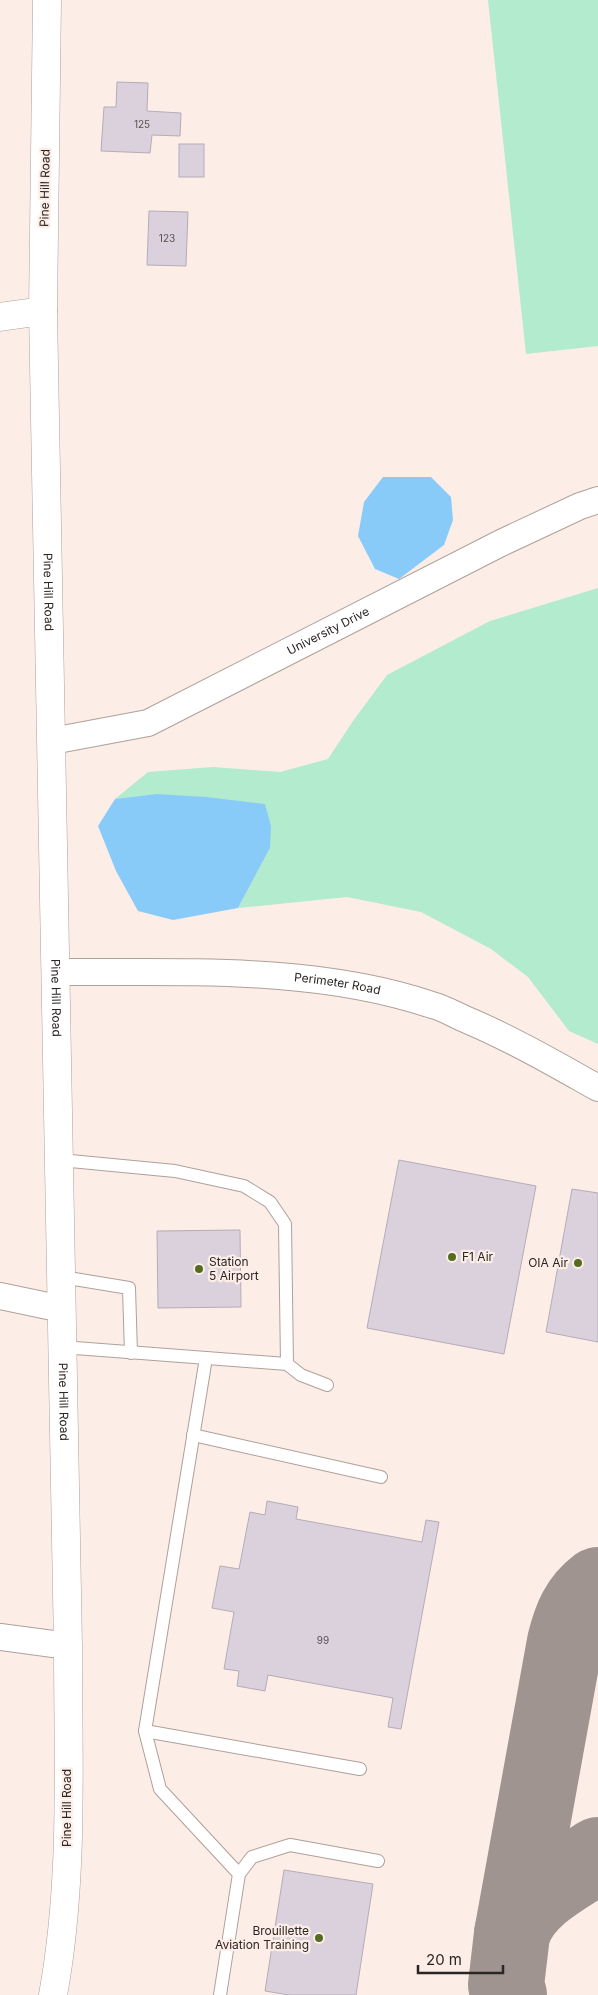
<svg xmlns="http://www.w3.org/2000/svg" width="598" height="1995" viewBox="0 0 598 1995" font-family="Inter,sans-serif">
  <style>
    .green { fill: #b2ebce }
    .water { fill: #88cbf8 }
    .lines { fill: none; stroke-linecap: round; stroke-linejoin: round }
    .taxiway { stroke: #9f9490; stroke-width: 76 }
    .building { fill: #dad1dd; stroke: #b5acb8 }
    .lane-casing { stroke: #aea09a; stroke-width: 14 }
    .street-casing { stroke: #aea09a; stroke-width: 28 }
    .secondary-casing { stroke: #aea09a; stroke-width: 29 }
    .lane { stroke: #fff; stroke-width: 12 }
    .street { stroke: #fff; stroke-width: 26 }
    .secondary { stroke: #fff; stroke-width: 28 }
    .poi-dot { fill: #526d20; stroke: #fdede7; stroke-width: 2 }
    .labels { text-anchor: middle; stroke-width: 4.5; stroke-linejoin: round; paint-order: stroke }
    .number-label { font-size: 10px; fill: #575052 }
    .street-label { font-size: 12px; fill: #2b2523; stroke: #fdede7 }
    .poi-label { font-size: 12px; fill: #2b2523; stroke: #fdede7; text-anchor: start }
  </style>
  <rect width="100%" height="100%" fill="#fdede7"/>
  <g class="green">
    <polygon points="488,0 598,0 598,346 526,354"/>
    <polygon points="598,588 598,1044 569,1031 528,977 491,949 421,912 347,897 238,908 270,848 156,794 115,799 148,772 213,767 280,772 328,759 353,721 387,675 490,621"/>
  </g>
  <g class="water">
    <polygon points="383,477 431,477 451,497 453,520 444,545 399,579 375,569 358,536 364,502"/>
    <polygon points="156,794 206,797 265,804 271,826 270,848 238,908 173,920 138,911 116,871 98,826 115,799"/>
  </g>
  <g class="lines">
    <g class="taxiway">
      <path d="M512 1934C524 1895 567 1877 598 1855"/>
      <path d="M509 1995 506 1985 512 1934 565 1642C571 1618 578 1600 598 1585"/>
    </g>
  </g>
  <g class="building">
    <polygon points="117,82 148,83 147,111 181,113 180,136 152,135 150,153 101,151 104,107 116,107"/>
    <rect x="179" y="144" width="25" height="33"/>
    <polygon points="149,211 188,212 186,266 147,265"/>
    <polygon points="399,1160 536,1186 504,1354 367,1328"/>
    <polygon points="572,1189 598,1193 598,1342 546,1332"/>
    <polygon points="240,1230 241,1307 158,1308 157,1231"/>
    <polygon points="267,1501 298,1507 296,1519 422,1542 426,1520 439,1522 401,1729 388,1727 393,1698 268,1675 265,1691 237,1686 239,1671 224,1669 234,1612 212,1608 220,1566 239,1569 250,1512 265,1515"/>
    <polygon points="284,1870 373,1884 356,1995 289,1995 265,1991"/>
  </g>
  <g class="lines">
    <defs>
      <g id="lane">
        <polyline points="60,1160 175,1171 244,1186 270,1202 285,1224 287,1364 62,1347"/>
        <polyline points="62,1277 129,1288 131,1353"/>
        <polyline points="206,1358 145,1731 160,1789 239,1874 220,1995"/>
        <polyline points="287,1364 301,1375 327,1385"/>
        <polyline points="193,1435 381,1477"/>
        <polyline points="145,1731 360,1769"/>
        <polyline points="239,1874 252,1857 290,1845 378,1861"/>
      </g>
      <g id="street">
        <path id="s1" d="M52 741 148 723 501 543 580 506 598 500"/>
        <path id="s2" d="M56 972C181 973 313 965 432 1005 444 1008 455 1015 467 1020 512 1039 555 1064 598 1088"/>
        <polyline points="0,1296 62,1309"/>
        <polyline points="0,1637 68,1646"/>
      </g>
      <g id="secondary">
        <path id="s3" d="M47 0 43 311 68 1646C68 1762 74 1881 53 1995"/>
        <polyline points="0,317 43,311"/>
      </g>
    </defs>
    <use href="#lane" class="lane-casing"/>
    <use href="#street" class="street-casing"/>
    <use href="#secondary" class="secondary-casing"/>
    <use href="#lane" class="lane"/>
    <use href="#street" class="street"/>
    <use href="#secondary" class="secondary"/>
  </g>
  <g class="poi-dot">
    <circle cx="452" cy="1257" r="5"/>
    <circle cx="578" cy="1263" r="5"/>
    <circle cx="199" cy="1269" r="5"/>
    <circle cx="319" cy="1938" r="5"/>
  </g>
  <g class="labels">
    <g class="number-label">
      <text x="142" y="128">125</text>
      <text x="167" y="242">123</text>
      <text x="323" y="1644">99</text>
    </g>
    <g class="street-label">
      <text transform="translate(45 188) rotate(-89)" y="4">Pine Hill Road</text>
      <text dy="4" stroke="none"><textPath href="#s3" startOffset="592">Pine Hill Road</textPath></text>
      <text dy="4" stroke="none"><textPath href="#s1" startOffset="300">University Drive</textPath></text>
      <text dy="4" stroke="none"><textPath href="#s2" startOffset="282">Perimeter Road</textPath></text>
      <text dy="4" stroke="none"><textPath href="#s3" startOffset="998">Pine Hill Road</textPath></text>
      <text dy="4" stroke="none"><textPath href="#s3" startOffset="1402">Pine Hill Road</textPath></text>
      <text transform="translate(67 1808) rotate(-90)" y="4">Pine Hill Road</text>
    </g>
    <g class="poi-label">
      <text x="462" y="1261">F1 Air</text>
      <text x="209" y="1266">Station<tspan x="209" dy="14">5 Airport</tspan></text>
      <text x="568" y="1267" text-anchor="end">OIA Air</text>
      <text x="309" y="1935" text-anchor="end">Brouillette<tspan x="309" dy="14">Aviation Training</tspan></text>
    </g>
  </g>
  <path d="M418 1965v8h85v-8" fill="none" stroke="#2b2523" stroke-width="2.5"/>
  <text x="426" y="1965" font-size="15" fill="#2b2523" stroke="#fdede7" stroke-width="4" paint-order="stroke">20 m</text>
</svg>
